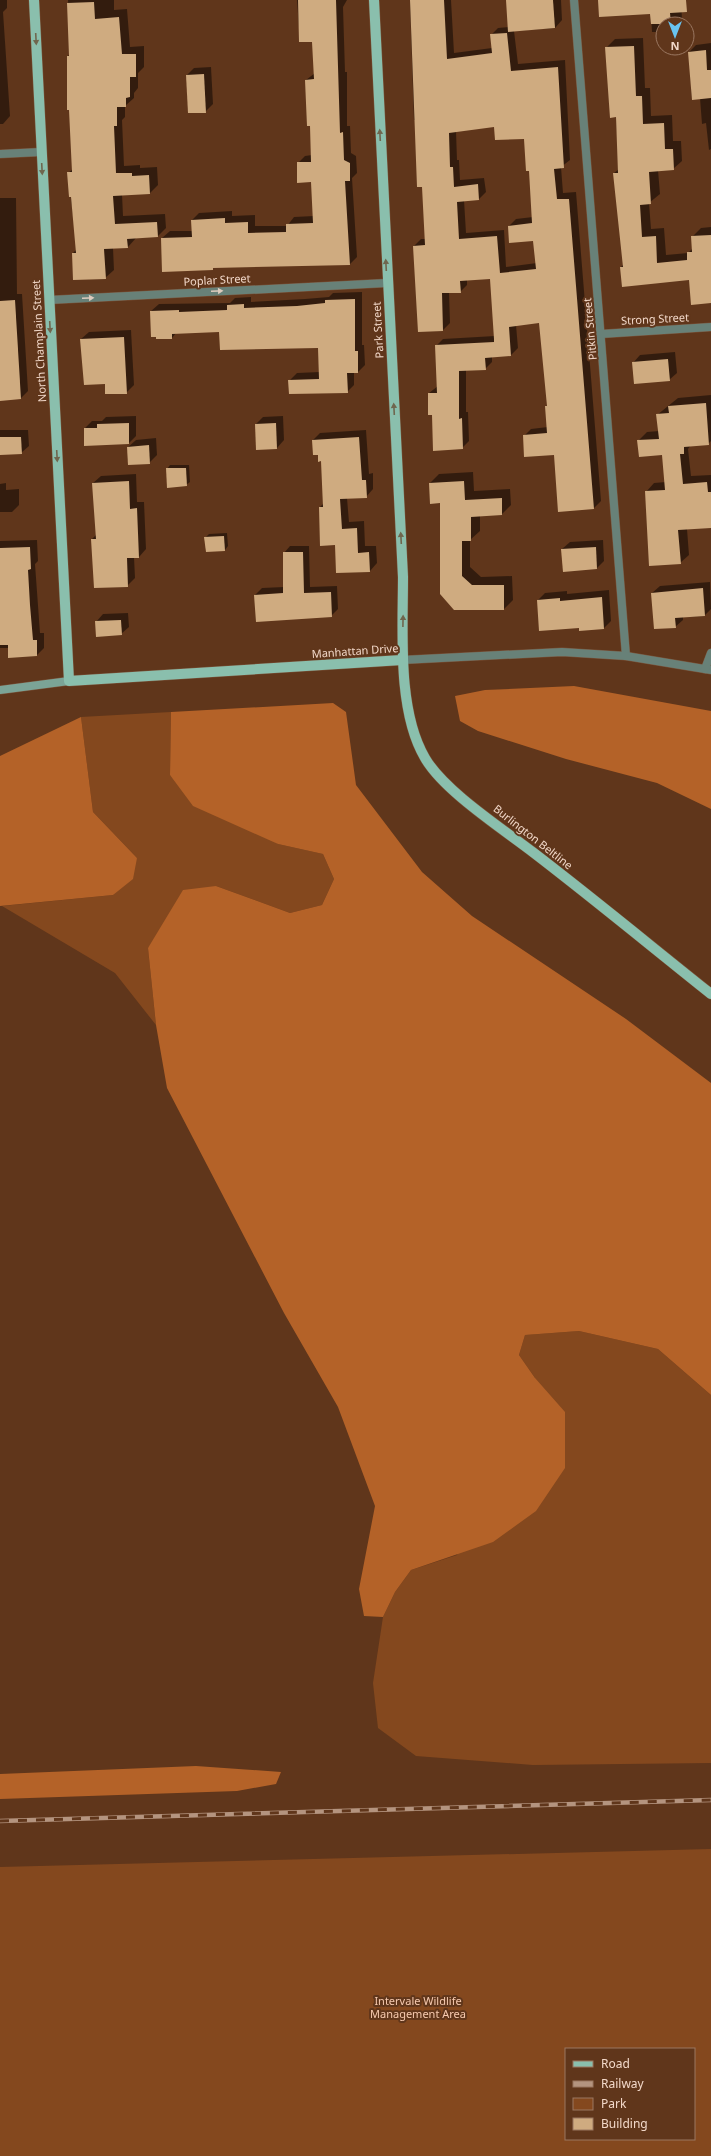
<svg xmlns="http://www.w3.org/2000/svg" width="711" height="2156" viewBox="0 0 711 2156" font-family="'Noto Sans',sans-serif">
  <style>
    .green { fill: #84481e; fill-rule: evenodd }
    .forest { fill: #b46228 }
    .shadow { fill: #0007; fill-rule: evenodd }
    .building { fill: #cfab80; fill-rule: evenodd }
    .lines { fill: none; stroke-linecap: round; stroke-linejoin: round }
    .street-casing { stroke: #7a533a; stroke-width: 9 }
    .secondary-casing { stroke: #7a533a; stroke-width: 9 }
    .primary-casing { stroke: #7a533a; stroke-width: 11 }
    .street { stroke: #688178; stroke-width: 8 }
    .secondary { stroke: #7ba496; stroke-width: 8 }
    .primary { stroke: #8abfad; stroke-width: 10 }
    .rail-casing { stroke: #b4947f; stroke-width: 4.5 }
    .rail { stroke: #60361b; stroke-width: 3; stroke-dasharray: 9; stroke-linecap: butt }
    .oneway { fill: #6f664e }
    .oneway2 { fill: #ddcbbd }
    .labels { text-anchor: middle; stroke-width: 4; stroke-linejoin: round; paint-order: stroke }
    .street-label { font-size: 11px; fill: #f2d8c9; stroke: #60361b }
    .park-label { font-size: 11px; fill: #f7caaf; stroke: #60361b }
  </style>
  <rect width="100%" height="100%" fill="#60361b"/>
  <g class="green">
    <polygon points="171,712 170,775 278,844 323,854 334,879 322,905 290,913 216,886 148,948 156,1025 115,973 2,906 113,895 137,858 93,812 81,717"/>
    <polygon points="579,1331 658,1349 711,1395 711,1763 533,1765 416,1756 378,1728 373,1683 383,1617 395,1592 411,1570 457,1555 535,1378 519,1355 525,1335"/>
    <path d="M711 1849V2156H0V1867ZM566 2049H694V2139H566Z"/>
  </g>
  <g class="forest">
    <polygon points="574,686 711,711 711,809 657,783 566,759 478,731 460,721 455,696 485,690"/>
    <polygon points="333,703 346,712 356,785 422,872 472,916 626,1019 711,1083 711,1395 658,1349 579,1331 525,1335 519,1355 535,1378 565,1412 565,1468 536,1511 493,1542 411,1570 395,1592 383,1617 364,1616 359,1589 375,1506 338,1407 284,1313 167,1088 156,1025 148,948 183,890 216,886 290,913 322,905 334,879 323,854 278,844 193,806 170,775 171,712"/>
    <polygon points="81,717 93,812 137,858 133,879 113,895 0,906 0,756"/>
    <polygon points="196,1766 281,1772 276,1784 237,1791 0,1799 0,1774"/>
  </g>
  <g class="shadow">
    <polygon points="0,0 7,0 7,8 3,12 10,116 3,124 0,124"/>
    <polygon points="68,0 114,0 114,10 127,9 130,47 144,46 144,67 138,73 138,88 134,93 134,98 125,106 125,117 122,120 124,166 140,165 140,168 157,167 158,185 150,193 122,194 123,216 165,214 166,228 158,236 136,238 128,247 113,248 114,270 105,278 73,253 77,249 68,173 73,169 68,56 70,54"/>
    <polygon points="297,0 347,0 343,7 345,72 347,72 347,126 350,126 351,153 356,156 357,173 352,178 357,257 350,264 214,267 212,269 162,238 170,231 192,231 192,220 199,213 232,211 232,216 255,215 255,226 287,226 294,217 314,216 312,181 298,163 305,156 312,155 311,125 306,80 315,73 313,41 300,41"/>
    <path d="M410 0H451L454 53 492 48 491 35 498 28 509 27 507 0H561L562 20 555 28 514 31 518 64 565 60 570 160 561 167 563 193 576 192 601 501 594 508 555 454 524 436 531 429 548 427 546 407 548 404 540 322 516 325 518 348 511 355 492 357V362L485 369 466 370V412H468L469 441 462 448 433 414 429 393 438 386 436 346 443 339 495 336 491 277 467 280V285L460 292H449L450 323 443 330 414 246 421 239H426L423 186 416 120H414ZM495 126 525 138 530 170 533 217 516 219 509 226 534 240 537 263 506 267 504 230 466 233 464 200 479 199 486 192 484 178 460 180 459 160H457L456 131Z"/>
    <polygon points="599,0 681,0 682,20 678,24 663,24 663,32 652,32 651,13"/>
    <polygon points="643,38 645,88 650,88 651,116 672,115 673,141 681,141 682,161 673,169 658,170 660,194 649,203 651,229 664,228 666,255 688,253 693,248 692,237 701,228 711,227 711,302 690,279 621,267 624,264 614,173 619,169 616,116 606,48 615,39"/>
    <polygon points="711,43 711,149 709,150 706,123 702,124 700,98 692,99 689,52 696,45"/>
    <polygon points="211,67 213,104 205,112 187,75 194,68"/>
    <polygon points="0,198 16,198 17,294 22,294 28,391 21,398 0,400"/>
    <polygon points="362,292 362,345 364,345 365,365 358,372 354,372 354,385 347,392 290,380 297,373 320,372 319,347 220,331 176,333 172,338 151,311 159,304 230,303 235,298 251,297 251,302 305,299 329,297 333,293"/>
    <polygon points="131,330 134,385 126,393 81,339 89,332"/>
    <polygon points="675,352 677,373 669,380 633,363 640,355"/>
    <polygon points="711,395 711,441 708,444 691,445 688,449 691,476 711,475 711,527 687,529 689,555 680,563 646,492 654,483 666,482 663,454 638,441 647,432 659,431 657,415 678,398"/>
    <polygon points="136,416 136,436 129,443 85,428 92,421 102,421 106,417"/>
    <polygon points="283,416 284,440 277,448 256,424 263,417"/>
    <polygon points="0,430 28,430 29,446 21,453 0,454"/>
    <polygon points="366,430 369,474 373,473 373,489 366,497 347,498 349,522 364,521 365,546 376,546 377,563 370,571 336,544 320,507 324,503 322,460 313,440 320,433"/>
    <polygon points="156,438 157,455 149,463 128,447 136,440"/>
    <polygon points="170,465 189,465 190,482 186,485 167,469"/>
    <polygon points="473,472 474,491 510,489 511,505 502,514 480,515 480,531 470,540 470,567 481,577 512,576 513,600 504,609 455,609 441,502 430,483 439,474"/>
    <polygon points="136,474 137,502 144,502 146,549 139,557 134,557 135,578 127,586 92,539 97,534 93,483 101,476"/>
    <polygon points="6,483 6,490 19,489 19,505 12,512 0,512 0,484"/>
    <polygon points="227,533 228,546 225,550 205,538 209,534"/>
    <polygon points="37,540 38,561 35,564 40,633 44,633 44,648 37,655 9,657 9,648 0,648 0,541"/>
    <polygon points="603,540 604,561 597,568 564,570 562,549 570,542"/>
    <polygon points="290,546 309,546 310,587 337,586 338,609 331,616 255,595 262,588 284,587 284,553"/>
    <polygon points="710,582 711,609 704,616 683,617 683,620 675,627 652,593 660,586"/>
    <polygon points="609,590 611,621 604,628 580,627 538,600 545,593 567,591 567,594"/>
    <polygon points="128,613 129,627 121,634 96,622 103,614"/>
  </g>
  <g class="building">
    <polygon points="298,0 336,0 340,133 343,132 344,160 350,163 350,181 345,181 350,265 213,268 213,270 162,272 161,238 192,237 191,220 225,218 225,223 248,222 248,233 286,232 286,224 313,223 311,182 297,183 297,162 311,162 310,126 307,126 305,80 314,79 312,42 299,42"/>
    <path d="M410 0H444L447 59 492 53 490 34 507 33 511 71 558 67 564 168 554 169 557 199H569L594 509 558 512 554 455 524 457 523 435 547 433 545 406H547L539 323 509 327 511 356 485 358 486 370 459 371V419L462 418 463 449 433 451 432 415H428V393H437L435 345 494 342V339L490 279 460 281 461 293H442L443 331 418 332 413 246 425 245 422 187H417ZM494 127 495 140 524 139 526 171H529L532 223 508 226 509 243 533 241 536 269 500 273 497 236 459 239 457 202 479 200 478 184 454 187 453 167H450L449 133Z"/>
    <polygon points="506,0 553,0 555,28 508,32"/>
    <polygon points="598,0 686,0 687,12 670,13 671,24 651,24 650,14 599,17"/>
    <polygon points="94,2 95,19 119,17 122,54 136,54 136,77 130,77 130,97 126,98 126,107 117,107 117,126 114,126 116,173 132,173 132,176 149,175 150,194 113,196 115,224 157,222 158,237 127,239 128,248 104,249 106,279 73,280 72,253 76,253 71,197 69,197 67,172 72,172 69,110 67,110 67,56 69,56 67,3"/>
    <polygon points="634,46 636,96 642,96 643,124 664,123 665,149 673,149 674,170 649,172 651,204 640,205 642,237 656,236 657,263 687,260 687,252 692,252 691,236 711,235 711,303 691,305 689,280 622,287 620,267 623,267 613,173 618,173 616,117 610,118 605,47"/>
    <polygon points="706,50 707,70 711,70 711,98 692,100 688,52"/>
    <polygon points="204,74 206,113 188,113 186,75"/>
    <polygon points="355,299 355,351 358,351 358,373 347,373 348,393 289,394 288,380 319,379 318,348 220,350 219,332 172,334 172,339 156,339 156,337 151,337 150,311 179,310 179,312 227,310 227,305 244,304 244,308 297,306 325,303 325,300"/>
    <polygon points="15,300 21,399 0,401 0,301"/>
    <polygon points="124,337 127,394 105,394 105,384 84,385 80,339"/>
    <polygon points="668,359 670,381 634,384 632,362"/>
    <polygon points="706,403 709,445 684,447 684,454 680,454 683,484 707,482 708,492 711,492 711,528 678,530 681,564 649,566 645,491 665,490 662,455 639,457 637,440 659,439 656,414 669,413 668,406"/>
    <polygon points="129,423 129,444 84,446 84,428 97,428 97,424"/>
    <polygon points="276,423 277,449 256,450 255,424"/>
    <polygon points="0,437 21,437 22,454 0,455"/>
    <polygon points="359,437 362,480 366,480 367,498 340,499 342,529 357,528 358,553 369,552 370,572 336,573 335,545 320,546 319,507 323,507 321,461 318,462 318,455 313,455 312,440"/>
    <polygon points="149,445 150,464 128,465 127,447"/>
    <polygon points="166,468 186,468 187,486 167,488"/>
    <polygon points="129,481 130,509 137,508 139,558 127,558 128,587 94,588 91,539 96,539 92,483"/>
    <polygon points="464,481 465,500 502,498 502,515 471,517 471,541 462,541 462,576 472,585 504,585 504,610 454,610 440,594 440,503 430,504 429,483"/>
    <polygon points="224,536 225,551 206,552 204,537"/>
    <polygon points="30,547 31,569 28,570 30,605 33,640 37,640 37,656 8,658 8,645 0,645 0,548"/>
    <polygon points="596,547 597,569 563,572 561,549"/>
    <polygon points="283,552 303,552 304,593 331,592 332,617 256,622 254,595 283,593"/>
    <polygon points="703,588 705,616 675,618 676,628 654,629 651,593"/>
    <polygon points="602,597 604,629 579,631 579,628 539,631 537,600 560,598 560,601"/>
    <polygon points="121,620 122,635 96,637 95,621"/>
  </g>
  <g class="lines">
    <defs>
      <g id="street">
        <polyline points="574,0 626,656"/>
        <polyline points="0,154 41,152"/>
        <polyline points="49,300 387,283"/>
        <polyline points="601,334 711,327"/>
        <polyline points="402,660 562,652 626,656 711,670"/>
        <polyline points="705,669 711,653"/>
      </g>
      <polyline id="secondary" points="0,690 69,681"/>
      <g id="primary">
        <polyline points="34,0 69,681 402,660"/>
        <path d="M374 0 403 577C403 631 397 711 425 758 444 791 503 829 534 853 594 899 652 947 711 994"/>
      </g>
    </defs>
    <use href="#street" class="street-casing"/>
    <use href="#secondary" class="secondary-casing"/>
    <use href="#primary" class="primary-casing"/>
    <use href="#street" class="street"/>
    <use href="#secondary" class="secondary"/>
    <use href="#primary" class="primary"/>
    <defs>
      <polyline id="rail" points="0,1821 711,1800"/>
    </defs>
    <use href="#rail" class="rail-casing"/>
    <use href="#rail" class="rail"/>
  </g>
  <defs><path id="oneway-solid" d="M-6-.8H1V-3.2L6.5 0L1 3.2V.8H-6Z"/></defs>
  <g class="oneway">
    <use href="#oneway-solid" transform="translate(36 39) rotate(87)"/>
    <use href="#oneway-solid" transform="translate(380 135) rotate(-93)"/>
    <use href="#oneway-solid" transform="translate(42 169) rotate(87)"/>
    <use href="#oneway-solid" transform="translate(386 265) rotate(-93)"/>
    <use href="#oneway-solid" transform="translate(50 327) rotate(87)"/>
    <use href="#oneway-solid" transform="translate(394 409) rotate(-93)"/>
    <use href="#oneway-solid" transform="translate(57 456) rotate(87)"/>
    <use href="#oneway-solid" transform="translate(401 538) rotate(-93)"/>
    <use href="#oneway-solid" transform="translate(403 621) rotate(-89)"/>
  </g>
  <g class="oneway2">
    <use href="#oneway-solid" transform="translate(217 291) rotate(-3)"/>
    <use href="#oneway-solid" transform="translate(88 298) rotate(-3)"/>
  </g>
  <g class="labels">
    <g class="street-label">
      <text transform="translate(217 280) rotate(-3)" y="4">Poplar Street</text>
      <text transform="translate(655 319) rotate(-3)" y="4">Strong Street</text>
      <text transform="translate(590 329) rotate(-95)" y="4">Pitkin Street</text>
      <text transform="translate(378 330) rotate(-93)" y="4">Park Street</text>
      <text transform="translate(39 341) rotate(-93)" y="4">North Champlain Street</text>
      <text transform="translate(355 651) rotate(-4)" y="4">Manhattan Drive</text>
      <text transform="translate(533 837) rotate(38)" y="4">Burlington Beltline</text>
    </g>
    <g class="park-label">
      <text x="418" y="2005">Intervale Wildlife<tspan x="418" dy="13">Management Area</tspan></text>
    </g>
  </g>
  <rect x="565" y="2048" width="130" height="92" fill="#60361b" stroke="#9a7761"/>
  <rect x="573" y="2061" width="20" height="6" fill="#8abfad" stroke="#9a7761"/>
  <text x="601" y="2068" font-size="12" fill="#f2d8c9">Road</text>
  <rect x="573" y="2081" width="20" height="6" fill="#b4947f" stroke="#9a7761"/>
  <text x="601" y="2088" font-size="12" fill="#f2d8c9">Railway</text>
  <rect x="573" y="2098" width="20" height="12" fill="#84481e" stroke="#9a7761"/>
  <text x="601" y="2108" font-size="12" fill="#f2d8c9">Park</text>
  <rect x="573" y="2118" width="20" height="12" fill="#cfab80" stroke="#9a7761"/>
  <text x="601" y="2128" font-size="12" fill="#f2d8c9">Building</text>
  <g transform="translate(675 36) rotate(180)"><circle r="19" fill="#60361b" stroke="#9a7761"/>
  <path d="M0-3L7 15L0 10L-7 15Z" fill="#69c4f1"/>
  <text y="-6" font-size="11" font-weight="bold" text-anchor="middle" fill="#f2d8c9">N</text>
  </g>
</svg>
